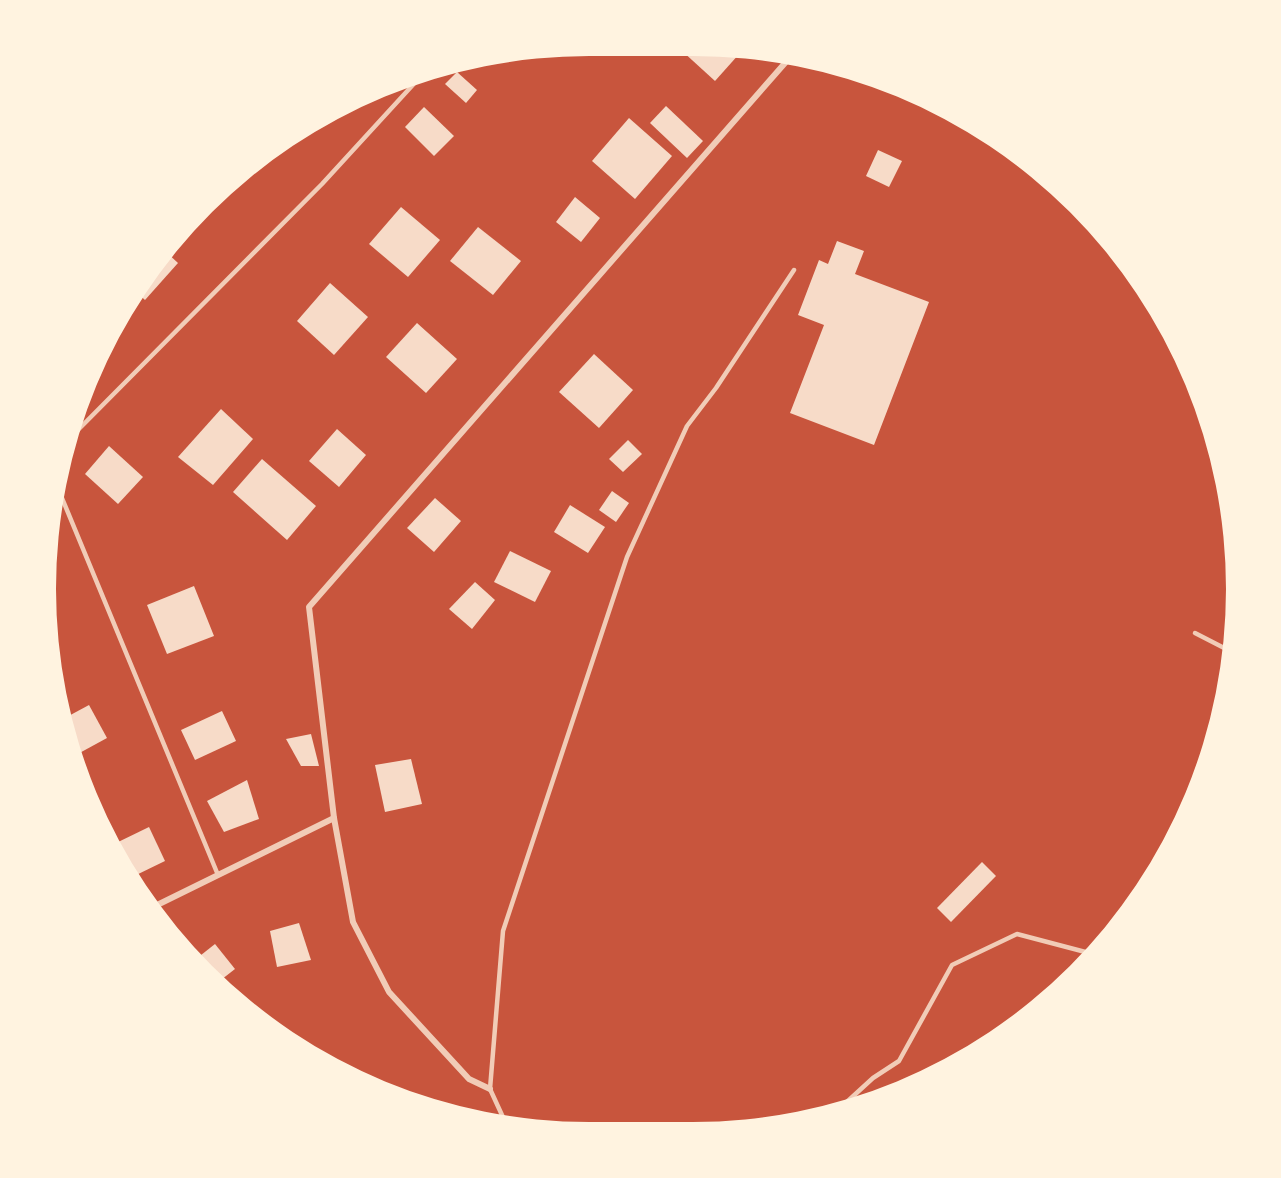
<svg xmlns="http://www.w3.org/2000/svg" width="1281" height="1178" viewBox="0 0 1281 1178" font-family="Arial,sans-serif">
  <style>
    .building { fill: #f7dbc8 }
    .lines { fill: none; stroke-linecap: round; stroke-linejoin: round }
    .service { stroke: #f1ccb7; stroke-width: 4.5 }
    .minor { stroke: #f1ccb7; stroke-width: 6 }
  </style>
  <rect width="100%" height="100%" fill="#c8553d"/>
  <g class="building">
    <polygon points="681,50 722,52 740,53 715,81"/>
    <polygon points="457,72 477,90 466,103 445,84"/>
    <polygon points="666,106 703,141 687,158 650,123"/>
    <polygon points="424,107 454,136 434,156 405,127"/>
    <polygon points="629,118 672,156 635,199 592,161"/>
    <polygon points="878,150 902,161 889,187 866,176"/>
    <polygon points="575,197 600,218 581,242 556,222"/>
    <polygon points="401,207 440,240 408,277 369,244"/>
    <polygon points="478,227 521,261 493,295 450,261"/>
    <polygon points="837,241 864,251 855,274 929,302 874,445 790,413 824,325 798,315 819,260 828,264"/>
    <polygon points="165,251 178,263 145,300 136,292"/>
    <polygon points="330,283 368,317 334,355 297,321"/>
    <polygon points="417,323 457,359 426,393 386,357"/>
    <polygon points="594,354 633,390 599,428 559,392"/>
    <polygon points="221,409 253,439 213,485 178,457"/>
    <polygon points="337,429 366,455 339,487 309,461"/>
    <polygon points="628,440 642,454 623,472 609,459"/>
    <polygon points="109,446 143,477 118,504 85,474"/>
    <polygon points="262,459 316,506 287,540 233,492"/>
    <polygon points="612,491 629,503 616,522 599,510"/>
    <polygon points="435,498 461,521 434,552 407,528"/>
    <polygon points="570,505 605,527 588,553 554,532"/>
    <polygon points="510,551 551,571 535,602 494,582"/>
    <polygon points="475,582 495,600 472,629 449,609"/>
    <polygon points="194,586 214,636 167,654 147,605"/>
    <polygon points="89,705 107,738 74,756 63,719"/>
    <polygon points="222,711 236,741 195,760 181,730"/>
    <polygon points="311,734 319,766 301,766 286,739"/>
    <polygon points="411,759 422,804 385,812 375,765"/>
    <polygon points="247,780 259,819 224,832 207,801"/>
    <polygon points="149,827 165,861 130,878 112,845"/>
    <polygon points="982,862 996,876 951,922 937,908"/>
    <polygon points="299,923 311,960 277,967 270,931"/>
    <polygon points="215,944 235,969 217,983 196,959"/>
  </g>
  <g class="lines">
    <g class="service">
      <polyline points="67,441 322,184 421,76"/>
      <polyline points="57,486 218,875"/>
      <polyline points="1195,633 1230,651"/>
      <polyline points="838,1110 873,1078 899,1061 952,965 1017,934 1093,954"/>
      <polyline points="507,1126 490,1089 503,931 627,557 687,426 716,388 794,270"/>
    </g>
    <g class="minor">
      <polyline points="151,908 334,818"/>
      <polyline points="490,1089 469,1079 389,992 353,922 334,818 309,607 792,55"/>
    </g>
  </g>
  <path d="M0 0H1281V1178H0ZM589 56H693A533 533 0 0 1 1226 589V589A533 533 0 0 1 693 1122H589A533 533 0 0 1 56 589V589A533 533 0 0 1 589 56Z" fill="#fff3e0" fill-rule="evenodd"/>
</svg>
